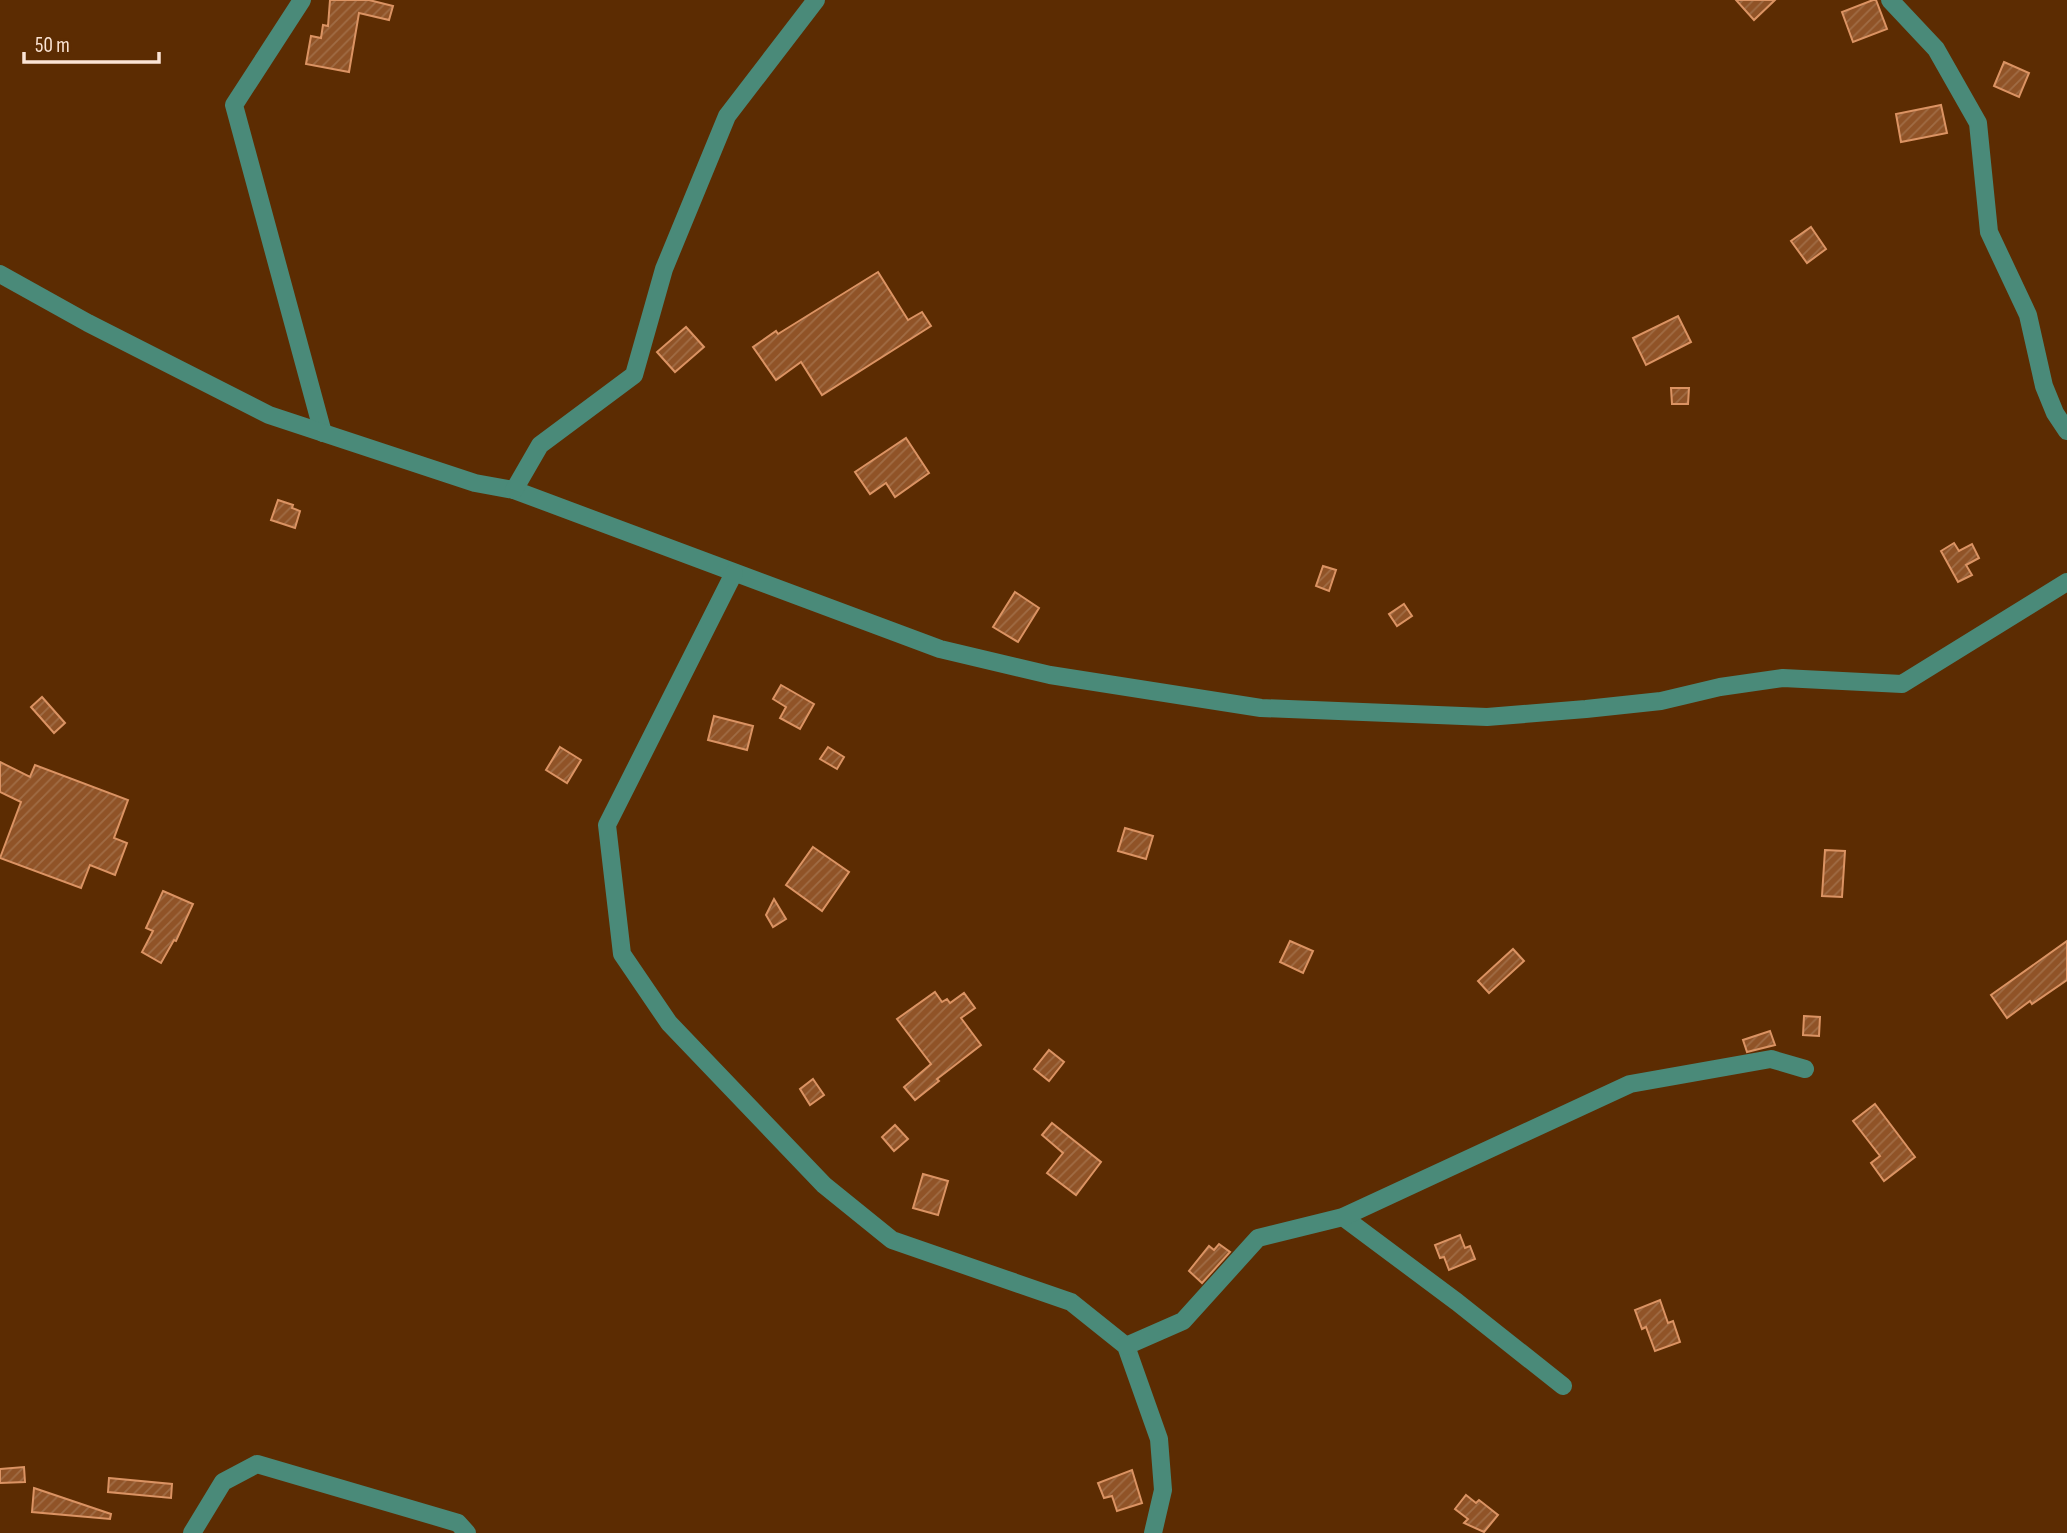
<svg xmlns="http://www.w3.org/2000/svg" width="2067" height="1533" viewBox="0 0 2067 1533" font-family="'Sofia Sans Condensed',sans-serif">
  <style>
    .building { fill: url(#building-hatch); stroke: #db9363; stroke-width: 2 }
    .lines { fill: none; stroke-linecap: round; stroke-linejoin: round }
    .minor { stroke: #4a8a79; stroke-width: 18 }
  </style>
  <defs>
    <pattern id="building-hatch" width="6" height="6" patternUnits="userSpaceOnUse" patternTransform="scale(1.75)"><rect width="6" height="6" fill="#905327"/><path d="M-1 1l2-2M0 6l6-6M5 7l2-2" fill="none" stroke="#a06c45"/></pattern>
  </defs>
  <rect width="100%" height="100%" fill="#5c2c02"/>
  <g class="building">
    <polygon points="330,0 369,0 393,6 389,20 359,13 349,72 306,64 311,36 321,38 323,25 328,26"/>
    <polygon points="1736,0 1775,0 1754,20"/>
    <polygon points="1873,0 1876,0 1887,29 1853,42 1842,12"/>
    <polygon points="2004,62 2029,73 2019,97 1994,86"/>
    <polygon points="1941,105 1947,133 1901,142 1896,114"/>
    <polygon points="1811,227 1826,249 1807,263 1791,241"/>
    <polygon points="878,272 908,320 922,312 931,326 822,395 801,362 776,380 753,347 776,331 778,334"/>
    <polygon points="1678,316 1691,342 1646,365 1633,338"/>
    <polygon points="686,327 704,347 675,372 657,352"/>
    <polygon points="1671,388 1689,388 1688,404 1672,404"/>
    <polygon points="906,438 929,473 895,497 886,483 870,494 855,472"/>
    <polygon points="278,500 293,505 292,508 300,511 295,528 271,520"/>
    <polygon points="1954,543 1959,551 1972,544 1979,558 1966,565 1972,575 1958,582 1941,551"/>
    <polygon points="1323,566 1336,570 1329,591 1316,586"/>
    <polygon points="1015,592 1039,608 1018,642 993,627"/>
    <polygon points="1404,604 1412,616 1397,626 1389,614"/>
    <polygon points="781,685 814,704 800,729 780,718 786,707 773,699"/>
    <polygon points="42,697 65,723 54,733 31,707"/>
    <polygon points="714,716 753,726 747,750 708,740"/>
    <polygon points="560,747 581,760 567,783 546,770"/>
    <polygon points="828,747 844,757 837,769 820,759"/>
    <polygon points="0,762 30,777 35,765 128,800 114,838 127,843 115,875 90,865 81,888 0,858 21,802 0,792"/>
    <polygon points="1125,828 1153,836 1146,859 1118,851"/>
    <polygon points="813,847 849,872 822,911 786,885"/>
    <polygon points="1825,850 1845,851 1842,897 1822,896"/>
    <polygon points="163,891 193,904 176,941 174,940 161,963 142,952 153,931 146,928"/>
    <polygon points="774,899 786,919 773,927 766,915"/>
    <polygon points="1290,941 1313,951 1303,973 1280,962"/>
    <polygon points="2067,941 2067,980 2032,1004 2030,1001 2007,1018 1991,995"/>
    <polygon points="1513,949 1524,961 1489,993 1478,981"/>
    <polygon points="935,992 942,1002 947,999 950,1003 964,993 975,1008 961,1018 981,1045 937,1079 939,1081 915,1100 904,1087 931,1064 897,1019"/>
    <polygon points="1804,1016 1820,1017 1819,1036 1803,1035"/>
    <polygon points="1770,1031 1775,1045 1747,1052 1743,1040"/>
    <polygon points="1049,1050 1064,1062 1049,1081 1034,1069"/>
    <polygon points="813,1079 824,1095 810,1105 800,1089"/>
    <polygon points="1875,1104 1915,1157 1884,1181 1871,1163 1880,1156 1853,1121"/>
    <polygon points="1052,1123 1101,1162 1076,1195 1047,1173 1063,1153 1042,1135"/>
    <polygon points="895,1125 908,1139 894,1151 882,1137"/>
    <polygon points="923,1174 948,1181 938,1215 913,1208"/>
    <polygon points="1460,1235 1465,1248 1470,1246 1475,1259 1449,1270 1444,1257 1440,1258 1435,1245"/>
    <polygon points="1219,1244 1230,1252 1202,1283 1189,1271 1209,1246 1214,1250"/>
    <polygon points="1660,1300 1668,1323 1673,1321 1680,1342 1655,1351 1646,1327 1642,1329 1635,1310"/>
    <polygon points="24,1467 25,1482 0,1483 0,1469"/>
    <polygon points="1132,1470 1142,1503 1117,1511 1112,1496 1104,1498 1098,1483"/>
    <polygon points="109,1478 172,1484 171,1498 108,1492"/>
    <polygon points="34,1488 111,1514 110,1519 32,1512"/>
    <polygon points="1466,1495 1476,1503 1479,1500 1498,1515 1484,1532 1464,1523 1468,1519 1455,1509"/>
  </g>
  <g class="lines">
    <g class="minor">
      <polyline points="302,0 234,105 323,433"/>
      <polyline points="1890,0 1936,49 1978,123 1989,232 2028,315 2044,386 2055,413 2067,431"/>
      <polyline points="0,274 88,323 269,415 475,483 514,490 940,649 1050,675 1261,708 1487,717 1586,709 1661,701 1720,687 1783,678 1902,684 2067,582"/>
      <polyline points="514,490 540,445 634,375 664,269 727,116 816,0"/>
      <polyline points="734,573 607,825 622,954 669,1023 824,1185 892,1240 1071,1302 1126,1346 1159,1439 1163,1490 1153,1533"/>
      <polyline points="1343,1217 1457,1302 1563,1386"/>
      <polyline points="1126,1346 1183,1321 1258,1238 1343,1217 1630,1084 1771,1059 1805,1069"/>
      <polyline points="192,1533 223,1482 257,1464 458,1523 467,1533"/>
    </g>
  </g>
  <path d="M24 52v10h135v-10" fill="none" stroke="#fbe4d5" stroke-width="3.5"/>
  <text x="35" y="52" font-size="21" fill="#fbe4d5" stroke="#5c2c02" stroke-width="5" paint-order="stroke">50 m</text>
</svg>
